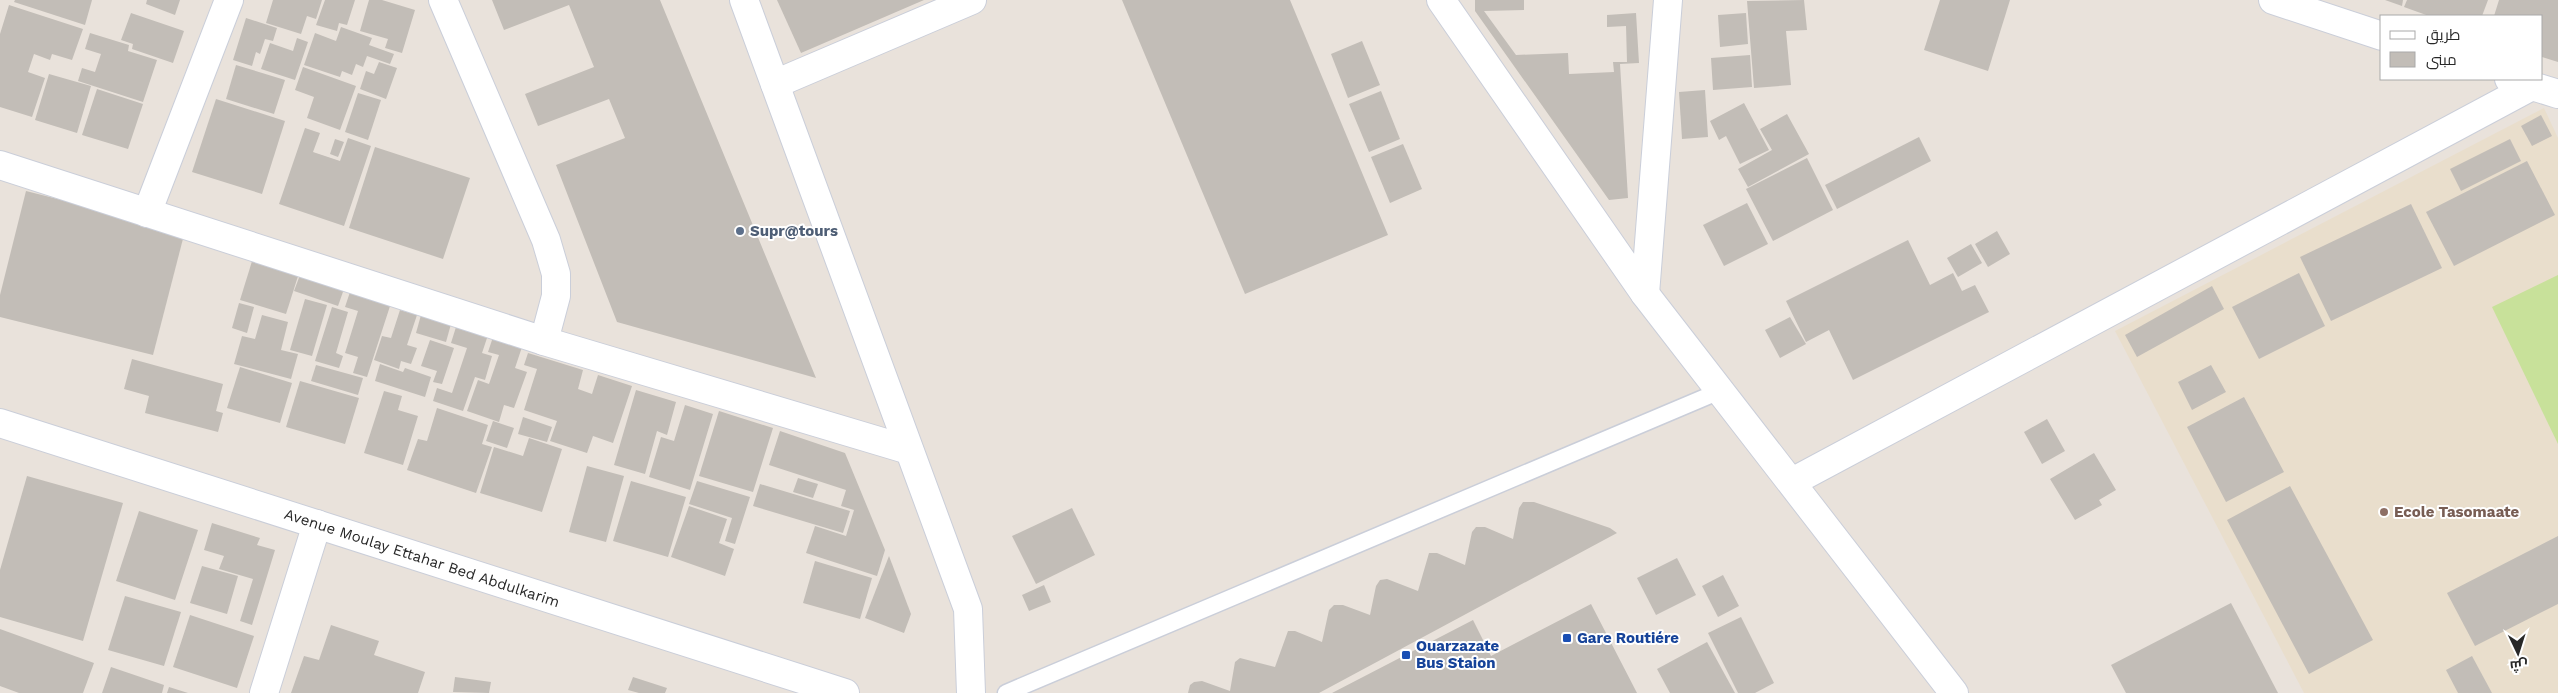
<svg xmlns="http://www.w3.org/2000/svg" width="2558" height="693" viewBox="0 0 2558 693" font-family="'Work Sans',Cairo,sans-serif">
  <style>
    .education { fill: #e9decc }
    .pitch { fill: #c8e19a }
    .building { fill: #c2bdb7 }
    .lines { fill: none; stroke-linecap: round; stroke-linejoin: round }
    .service-casing { stroke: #caced9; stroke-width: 19 }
    .minor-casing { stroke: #caced9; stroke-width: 30 }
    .service { stroke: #fff; stroke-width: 16 }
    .minor { stroke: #fff; stroke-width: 28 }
    .service-dot { fill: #5c6f8a; stroke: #fff; stroke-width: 2 }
    .education-dot { fill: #8d6e63; stroke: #fff; stroke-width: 2 }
    .transit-dot { fill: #1a4fb4; stroke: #fff; stroke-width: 2 }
    .labels { text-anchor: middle; stroke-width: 4; stroke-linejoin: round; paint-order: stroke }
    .service-label { font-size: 15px; font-weight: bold; fill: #4e5e75; stroke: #fff; text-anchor: start }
    .education-label { font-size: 15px; font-weight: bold; fill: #785e54; stroke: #fff; text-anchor: start }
    .street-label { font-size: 15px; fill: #282828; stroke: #fff }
    .transit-label { font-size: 15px; font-weight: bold; fill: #164399; stroke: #fff; text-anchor: start }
  </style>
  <rect width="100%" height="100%" fill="#e9e2db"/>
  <polygon class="education" points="2544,108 2558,138 2558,693 2304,693 2115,331"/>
  <polygon class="pitch" points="2558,275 2558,444 2492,307"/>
  <g class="building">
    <polygon points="15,0 92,0 85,25 14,2"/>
    <polygon points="147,0 180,0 175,15 146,4"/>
    <polygon points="273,0 322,0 316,19 307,16 301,34 266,23"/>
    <polygon points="325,0 355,0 347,25 339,23 337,31 316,25"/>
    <polygon points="369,0 382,0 415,10 402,53 385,48 388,39 360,31"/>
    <polygon points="492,0 660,0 816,378 617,322 556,165 625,138 609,99 538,126 525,94 594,67 569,5 504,30"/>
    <polygon points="777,0 924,0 801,53"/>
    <polygon points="1122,0 1290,0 1388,235 1245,294"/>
    <polygon points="1475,0 1524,0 1524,10 1484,11 1516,55 1568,53 1569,74 1614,72 1613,62 1627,62 1626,26 1607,27 1607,15 1636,13 1639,63 1620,64 1628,198 1609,200 1475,11"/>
    <polygon points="1804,0 1807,30 1786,31 1791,85 1754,88 1747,1"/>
    <polygon points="1940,0 2010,0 1988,71 1924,50"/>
    <polygon points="2385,0 2403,0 2402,6"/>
    <polygon points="2407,0 2488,0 2482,16 2429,16 2404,7"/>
    <polygon points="2499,0 2558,0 2558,62 2542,57 2542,16 2494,16"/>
    <polygon points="9,5 83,29 72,60 52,54 50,60 34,54 28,72 45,78 32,117 0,107 0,34"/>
    <polygon points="131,13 184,31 173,63 132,49 133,44 121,40"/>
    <polygon points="1746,13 1748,44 1720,47 1718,15"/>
    <polygon points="246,18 277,28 273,41 265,39 260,54 256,52 252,66 233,60"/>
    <polygon points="341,27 372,38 369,45 394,54 390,64 367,56 363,67 356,64 352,75 342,71 340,77 304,65 315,33 336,41"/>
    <polygon points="90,33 129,45 128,51 157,60 143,102 78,81 82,68 95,72 101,54 85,49"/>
    <polygon points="297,38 308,42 295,80 261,69 270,43 293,51"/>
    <polygon points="1362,41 1380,85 1348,98 1331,54"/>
    <polygon points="1750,55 1752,87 1713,90 1711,58"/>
    <polygon points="379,62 397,68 386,99 360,89 366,71 374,74"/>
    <polygon points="236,65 285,80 274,114 226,99"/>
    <polygon points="303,67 356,86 340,130 307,118 314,97 295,90"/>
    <polygon points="49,74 91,86 77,133 35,120"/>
    <polygon points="97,89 143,104 128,149 82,135"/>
    <polygon points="1705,90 1708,137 1682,139 1679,92"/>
    <polygon points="1381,91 1400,139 1369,152 1349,104"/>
    <polygon points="358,93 381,100 368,140 345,132"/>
    <polygon points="216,99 285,121 262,194 192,172"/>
    <polygon points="1744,103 1769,150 1740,164 1726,136 1719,140 1710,121"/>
    <polygon points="1787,114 1809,154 1748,187 1738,169 1772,150 1760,129"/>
    <polygon points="2541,115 2552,136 2532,146 2521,126"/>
    <polygon points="305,128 320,133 313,152 340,161 348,138 371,146 344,226 279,204"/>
    <polygon points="1919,137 1931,161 1837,209 1825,185"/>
    <polygon points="335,139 344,142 338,157 330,154"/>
    <polygon points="2510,139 2521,161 2461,191 2450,169"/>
    <polygon points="1403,144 1422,189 1390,203 1371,157"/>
    <polygon points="375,147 470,178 443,259 349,228"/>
    <polygon points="1807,158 1833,210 1773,241 1746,189"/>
    <polygon points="2527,161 2555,215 2454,266 2426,212"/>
    <polygon points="26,191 185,231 153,355 0,317 0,295"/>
    <polygon points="1747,203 1768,244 1724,266 1703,225"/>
    <polygon points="2411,204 2442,268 2331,321 2300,257"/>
    <polygon points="1997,231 2010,254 1988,267 1975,244"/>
    <polygon points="1908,240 1930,285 1953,273 1962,291 1975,285 1989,312 1853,380 1829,330 1806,342 1786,301"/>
    <polygon points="1971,244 1982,263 1958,277 1947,258"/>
    <polygon points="253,258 299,273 286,314 240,300"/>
    <polygon points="2299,273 2325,326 2259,359 2232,307"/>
    <polygon points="300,275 344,289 338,306 294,291"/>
    <polygon points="2212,286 2224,309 2137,357 2125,335"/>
    <polygon points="351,289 391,303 367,377 353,373 358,357 345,353 358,311 345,307"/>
    <polygon points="305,299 327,305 312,356 290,350"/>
    <polygon points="239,303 254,307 247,333 232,328"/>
    <polygon points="332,307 348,312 336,353 343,356 339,368 315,361"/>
    <polygon points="400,310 417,315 407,345 417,348 411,364 401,361 399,369 374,360 382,336 391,338"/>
    <polygon points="262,315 288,322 281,350 298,354 291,379 234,364 242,336 255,339"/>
    <polygon points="421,315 451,324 446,342 416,333"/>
    <polygon points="1790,317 1806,344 1780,358 1765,330"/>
    <polygon points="456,327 487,338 482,353 492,356 485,380 475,377 463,411 433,401 437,388 452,393 467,348 451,343"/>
    <polygon points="493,337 522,347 515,368 527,372 514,408 504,405 499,422 467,411 478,380 489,384 499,355 488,352"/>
    <polygon points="430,340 454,348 442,384 433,382 437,371 421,366"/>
    <polygon points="528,353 583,370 578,389 592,394 598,375 632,386 613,443 593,436 587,453 550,441 557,421 524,410 537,369 524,365"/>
    <polygon points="132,359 223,384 216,411 223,413 218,432 145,413 149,396 124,389"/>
    <polygon points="380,364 403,372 405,368 431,377 425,397 375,381"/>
    <polygon points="316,365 363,378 358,395 311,381"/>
    <polygon points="2211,365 2226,392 2192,410 2178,382"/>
    <polygon points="240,367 292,383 280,423 227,408"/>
    <polygon points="300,381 359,398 345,444 286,427"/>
    <polygon points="636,390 676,402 667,435 657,431 645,474 614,465"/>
    <polygon points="384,391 402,396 398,410 418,416 403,465 364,453"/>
    <polygon points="2244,397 2284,472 2226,502 2187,427"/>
    <polygon points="685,405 713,414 690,490 649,477 661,437 674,441"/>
    <polygon points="437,408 488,425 482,444 492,447 476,493 407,470 418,439 427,441"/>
    <polygon points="719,411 773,428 753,492 699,476"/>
    <polygon points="523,417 552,427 547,442 518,434"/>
    <polygon points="2047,419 2065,451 2042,464 2024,432"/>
    <polygon points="493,421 514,428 507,448 486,441"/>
    <polygon points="780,431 845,453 885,550 877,576 806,553 815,526 846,536 854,510 841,506 846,490 769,465"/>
    <polygon points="529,438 562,449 542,512 480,493 494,447 523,456"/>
    <polygon points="2094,453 2116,490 2099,500 2102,505 2075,520 2050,479"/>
    <polygon points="587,466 624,476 606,542 569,532"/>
    <polygon points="27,476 123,503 83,641 0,617 0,570"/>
    <polygon points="798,478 818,484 813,498 793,492"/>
    <polygon points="631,481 686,497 668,557 613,541"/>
    <polygon points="697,481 750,497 735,544 725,541 732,518 689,504"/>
    <polygon points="760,484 850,511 843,533 753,506"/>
    <polygon points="2290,486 2373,640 2309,674 2227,520"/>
    <polygon points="1523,502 1534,502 1610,528 1617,533 1319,693 1188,693 1190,685 1194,682 1202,681 1230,691 1235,662 1240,658 1275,667 1288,631 1295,631 1322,642 1329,610 1334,605 1343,605 1370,615 1376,586 1380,580 1387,579 1418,591 1429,553 1437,553 1465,565 1472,532 1476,527 1485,527 1513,539 1519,508"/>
    <polygon points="689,506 727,519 719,543 734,549 725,576 671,557"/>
    <polygon points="1072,508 1095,555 1036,584 1012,536"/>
    <polygon points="139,511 198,530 175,600 116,581"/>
    <polygon points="212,523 260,538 257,545 275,550 252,625 240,621 253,579 219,569 224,556 204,550"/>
    <polygon points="2558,536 2558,604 2475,646 2447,593"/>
    <polygon points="889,556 911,614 904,633 865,618"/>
    <polygon points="1677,558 1696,595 1656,615 1637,578"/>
    <polygon points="815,561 872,578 860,619 803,603"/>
    <polygon points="202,566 238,576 227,614 190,603"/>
    <polygon points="1723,575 1739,606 1718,617 1702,586"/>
    <polygon points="1044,585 1051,602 1029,611 1022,595"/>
    <polygon points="125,596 181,612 164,666 108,650"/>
    <polygon points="2231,603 2278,693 2126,693 2111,665"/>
    <polygon points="1591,604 1637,693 1332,693 1473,620 1491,656"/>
    <polygon points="190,615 254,636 237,688 173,667"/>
    <polygon points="1741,617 1774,683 1755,693 1738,693 1708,633"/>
    <polygon points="331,625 379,641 374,655 425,672 418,693 291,693 304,656 319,660"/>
    <polygon points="0,629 94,663 83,693 19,693 0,686"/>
    <polygon points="1707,642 1735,693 1670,693 1657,669"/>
    <polygon points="2472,656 2492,693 2458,693 2446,670"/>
    <polygon points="111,667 164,685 162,693 102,693"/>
    <polygon points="455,677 491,682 489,693 453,692"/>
    <polygon points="633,677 667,688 665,693 639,693 628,690"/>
    <polygon points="169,687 188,693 167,693"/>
  </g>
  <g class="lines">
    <defs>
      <polyline id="service" points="1006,693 1720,391"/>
      <g id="minor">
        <polyline points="744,0 968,609 971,693"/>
        <polyline points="1441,0 1645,294 1954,693"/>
        <polyline points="2273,0 2382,36"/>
        <polyline points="775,84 972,0"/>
        <polyline points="2532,86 2558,94"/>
        <polyline points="0,165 544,341 556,296 556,274 546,240 443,0"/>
        <polyline points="147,213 229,0"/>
        <polyline points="1645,294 1668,0"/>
        <polyline points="544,341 909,450"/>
        <polyline points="0,423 845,693"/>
        <polyline points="1792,482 2532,86 2509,79"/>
        <polyline points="264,693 317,524"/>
      </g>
    </defs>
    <use href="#service" class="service-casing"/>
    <use href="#minor" class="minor-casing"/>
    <use href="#service" class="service"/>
    <use href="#minor" class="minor"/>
  </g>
  <circle class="service-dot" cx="740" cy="231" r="5"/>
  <circle class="education-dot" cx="2384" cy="512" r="5"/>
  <g class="transit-dot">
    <rect x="1562" y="633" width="10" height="10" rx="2.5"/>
    <rect x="1401" y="650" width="10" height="10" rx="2.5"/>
  </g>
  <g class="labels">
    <g class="service-label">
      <text x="750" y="236">Supr@tours</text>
    </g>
    <g class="education-label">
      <text x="2394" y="517">Ecole Tasomaate</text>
    </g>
    <g class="street-label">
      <text transform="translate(422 558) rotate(18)" y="5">Avenue Moulay Ettahar Bed Abdulkarim</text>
    </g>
    <g class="transit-label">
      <text x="1577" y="643">Gare Routiére</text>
      <text x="1416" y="651">Ouarzazate<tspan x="1416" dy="17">Bus Staion</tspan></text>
    </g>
  </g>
  <rect x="2380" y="15" width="162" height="65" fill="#ffffff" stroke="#a9a9a9"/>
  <rect x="2390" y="31" width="25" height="8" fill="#ffffff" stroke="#a9a9a9"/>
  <text x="2426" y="40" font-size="15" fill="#282828">طريق</text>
  <rect x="2390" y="52" width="25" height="15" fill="#c2bdb7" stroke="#a9a9a9"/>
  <text x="2426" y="65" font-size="15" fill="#282828">مبنى</text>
  <g transform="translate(2518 653) rotate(176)" stroke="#ffffff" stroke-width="4" paint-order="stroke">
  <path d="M0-4L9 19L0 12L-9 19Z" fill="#282828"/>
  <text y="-8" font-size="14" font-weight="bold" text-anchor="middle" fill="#282828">ش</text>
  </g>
</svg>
